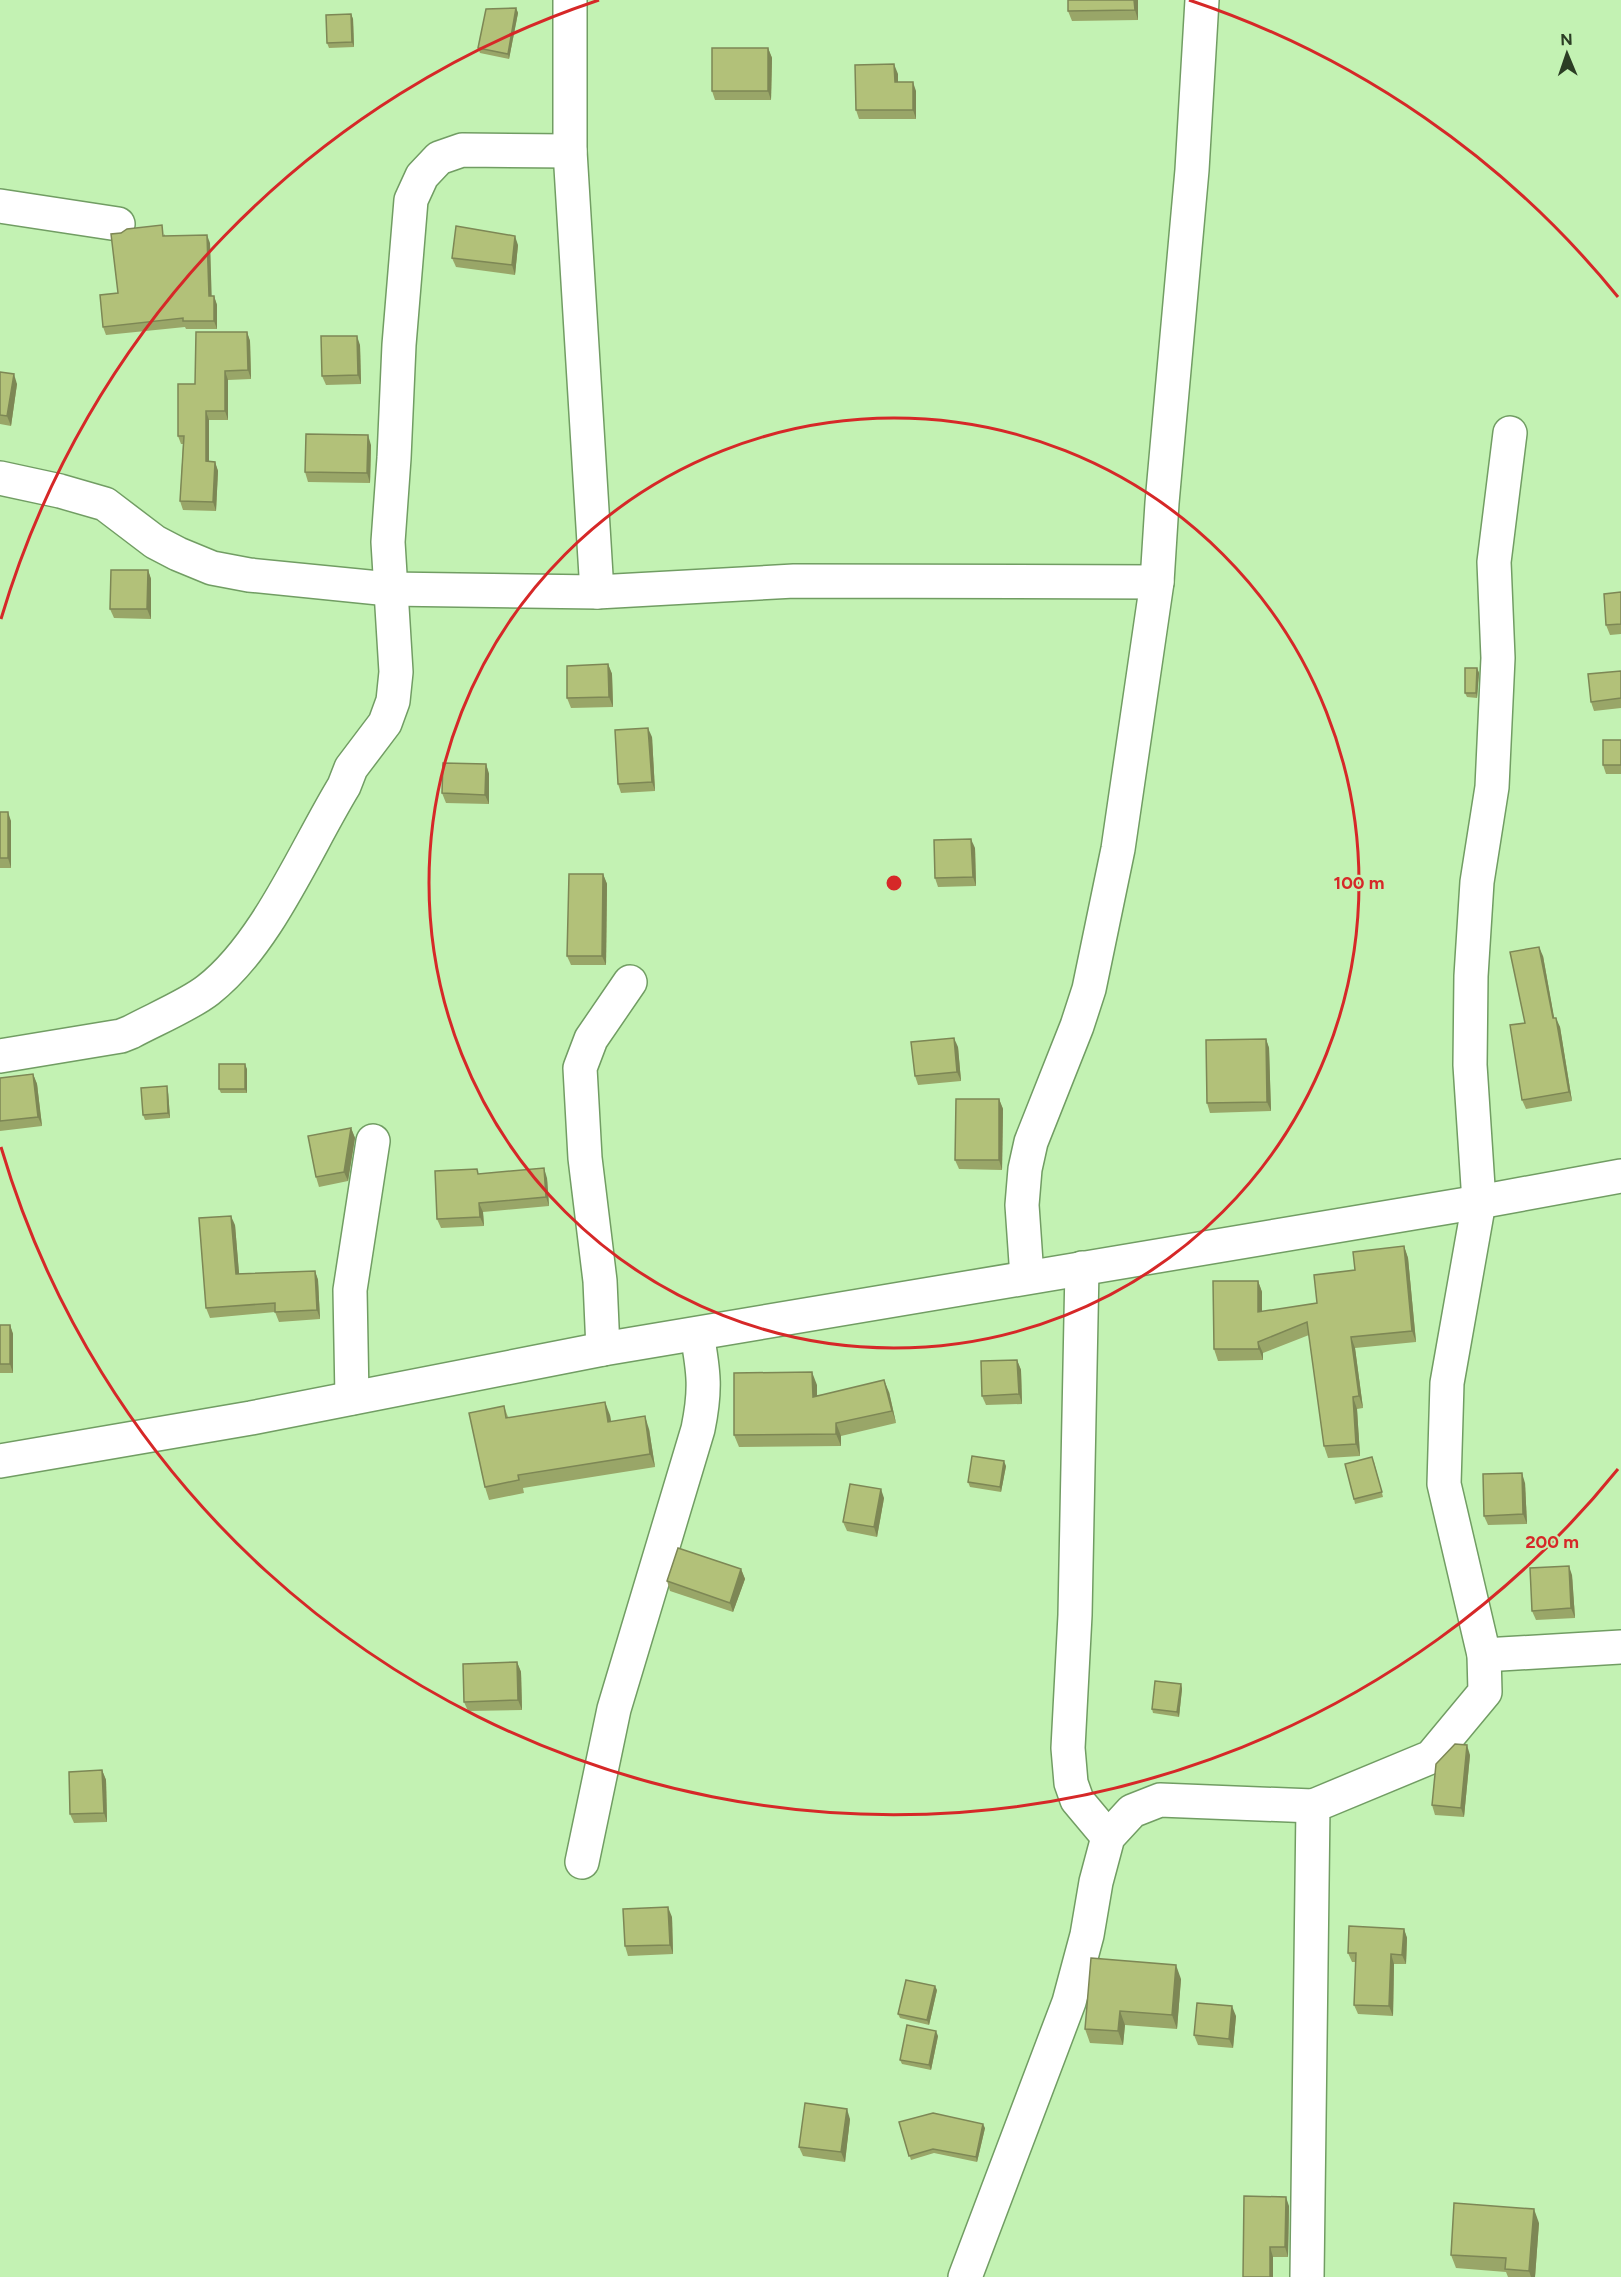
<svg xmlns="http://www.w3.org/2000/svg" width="1621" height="2277" viewBox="0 0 1621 2277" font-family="Figtree,sans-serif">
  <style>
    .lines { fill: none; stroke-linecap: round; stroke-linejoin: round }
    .minor-casing { stroke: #719d63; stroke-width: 36 }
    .minor { stroke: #fff; stroke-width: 33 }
    .wall { fill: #99a668 }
    .shaded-wall { fill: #7d8755 }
    .building { fill: #b2c179; stroke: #7d8755; stroke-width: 1.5 }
    .ring { fill: none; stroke: #d62828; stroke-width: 3 }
    .centre { fill: #d62828; stroke: #c3f2b3; stroke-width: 3 }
    .ring-label { font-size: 18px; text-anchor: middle; font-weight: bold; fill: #d62828; stroke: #c3f2b3; stroke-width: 4.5; stroke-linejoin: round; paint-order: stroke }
  </style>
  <rect width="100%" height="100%" fill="#c3f2b3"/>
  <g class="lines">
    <defs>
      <g id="minor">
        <polyline points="570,0 570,151 597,592"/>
        <polyline points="0,206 118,224"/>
        <polyline points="0,478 60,491 105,504 155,542 178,554 212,568 249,575 389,589 597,592 794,581 1157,582"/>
        <path d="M0 1056 121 1036 131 1032C153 1020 189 1005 208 990 267 944 305 850 344 786L351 768 385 723 393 701 396 672 388 542 394 458 399 345 411 200 422 176 439 158 462 150 570 151"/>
        <polyline points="1082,1268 1075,1615 1068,1748 1071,1783 1077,1800 1108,1837"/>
        <polyline points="1027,1277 1022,1205 1025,1169 1031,1142 1077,1026 1089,989 1118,849 1157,582 1162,503 1192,170 1202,0"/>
        <polyline points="603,1349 600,1281 585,1158 580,1068 591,1039 630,982"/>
        <polyline points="352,1398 350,1290 373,1141"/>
        <polyline points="0,1461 251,1418 603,1349 1479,1202 1621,1176"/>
        <polyline points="1484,1655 1621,1647"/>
        <path d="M582 1862 614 1709 698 1429C706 1390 704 1373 697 1334"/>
        <polyline points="965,2277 1069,2002 1087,1935 1096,1882 1108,1837 1132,1811 1160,1800 1313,1806"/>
        <polyline points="1307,2277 1313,1806 1431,1757 1485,1692 1484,1655 1444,1484 1447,1383 1479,1202 1470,1065 1471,976 1477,882 1492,787 1498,658 1494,562 1510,433"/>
      </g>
    </defs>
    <use href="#minor" class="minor-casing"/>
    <use href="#minor" class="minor"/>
  </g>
  <g class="wall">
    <polygon points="1138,0 1138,20 1072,21 1068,11"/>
    <polygon points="516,8 518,13 509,59 480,53 478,48"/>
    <polygon points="351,14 353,19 354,47 329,48 327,43"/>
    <polygon points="768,48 772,58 771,100 715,100 712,91"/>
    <polygon points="898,74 898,82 916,91 916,119 859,119 856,110"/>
    <polygon points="165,234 165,236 210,243 211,296 214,296 217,305 217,329 186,329 185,327 106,335 103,327 118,293"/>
    <polygon points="518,245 515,275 456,267 452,258"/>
    <polygon points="247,332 250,341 251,379 228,380 228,420 209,420 209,461 215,462 218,471 216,511 183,510 180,501 183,444 181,444 178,436 195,384"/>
    <polygon points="360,345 361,384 326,385 322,376"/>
    <polygon points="0,372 17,384 11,426 0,424"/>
    <polygon points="371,445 370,483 308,482 305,472"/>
    <polygon points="148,570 151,579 151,619 114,618 110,609"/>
    <polygon points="1621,592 1621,634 1610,635 1606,625"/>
    <polygon points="608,664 612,674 613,707 571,708 567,698"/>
    <polygon points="1477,668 1479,673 1477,698 1467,697 1465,693"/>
    <polygon points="1621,671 1621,708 1594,711 1591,702"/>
    <polygon points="652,737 655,791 621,793 618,784"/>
    <polygon points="1621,740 1621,774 1606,774 1603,765"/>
    <polygon points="486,764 489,774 489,804 446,803 442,793"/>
    <polygon points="0,812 11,821 11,868 0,868"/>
    <polygon points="975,848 976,886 938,887 935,878"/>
    <polygon points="603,874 607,884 606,965 571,965 567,956"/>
    <polygon points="1543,956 1554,1018 1560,1027 1572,1101 1526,1109 1522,1100 1525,1023"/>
    <polygon points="1266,1039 1269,1048 1271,1111 1210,1113 1207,1103"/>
    <polygon points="958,1047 961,1081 918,1085 915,1076"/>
    <polygon points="247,1069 247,1093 221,1093 219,1089"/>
    <polygon points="33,1074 37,1084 42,1126 0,1131 0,1078"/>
    <polygon points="168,1091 170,1118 145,1120 143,1115"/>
    <polygon points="999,1099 1003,1109 1002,1170 959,1169 955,1160"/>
    <polygon points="351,1128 355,1138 348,1181 319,1187 316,1177"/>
    <polygon points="479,1174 547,1178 549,1206 483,1212 484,1226 441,1228 437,1219"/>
    <polygon points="235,1225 239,1274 315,1271 318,1280 320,1319 279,1322 275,1312 210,1318 206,1308"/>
    <polygon points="1404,1246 1408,1258 1416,1342 1355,1348 1363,1408 1357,1409 1360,1456 1328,1458 1324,1446 1309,1335 1263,1353 1263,1360 1218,1361 1214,1349 1258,1281 1262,1292 1262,1312 1317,1303 1355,1270"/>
    <polygon points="0,1325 10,1325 13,1334 13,1373 0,1373"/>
    <polygon points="1017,1360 1021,1370 1022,1404 986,1405 982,1396"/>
    <polygon points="817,1385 817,1395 889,1392 896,1423 841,1436 841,1446 739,1447 734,1435"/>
    <polygon points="504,1406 508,1417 610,1415 611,1422 649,1429 655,1467 523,1488 524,1493 489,1500 485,1487"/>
    <polygon points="1374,1462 1383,1497 1355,1504 1354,1499"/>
    <polygon points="1006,1466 1001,1492 970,1487 968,1482"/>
    <polygon points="1525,1483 1527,1524 1488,1525 1484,1516"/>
    <polygon points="884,1498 877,1537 847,1531 843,1522"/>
    <polygon points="741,1569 745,1579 733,1612 670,1591 667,1581"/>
    <polygon points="1572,1575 1575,1618 1536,1620 1532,1611"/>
    <polygon points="517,1662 521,1672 522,1710 468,1711 464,1702"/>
    <polygon points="1181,1684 1182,1689 1179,1717 1153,1713 1152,1709"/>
    <polygon points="1470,1755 1464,1817 1435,1815 1432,1805"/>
    <polygon points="102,1770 106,1780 107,1822 74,1823 70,1814"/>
    <polygon points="672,1917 673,1954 628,1956 625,1946"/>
    <polygon points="1404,1929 1407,1938 1406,1964 1394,1964 1393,2016 1358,2014 1354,2005 1356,1962 1352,1962 1348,1953"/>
    <polygon points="1181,1979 1177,2029 1125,2025 1123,2045 1090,2043 1085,2029"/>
    <polygon points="937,1990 929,2025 900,2018 898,2014"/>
    <polygon points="1236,2016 1233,2048 1198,2045 1194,2035"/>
    <polygon points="938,2036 931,2070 902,2064 900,2060"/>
    <polygon points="850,2119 845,2162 803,2156 799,2147"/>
    <polygon points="899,2122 985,2128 977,2162 934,2153 911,2160"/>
    <polygon points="1289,2206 1288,2257 1273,2257 1273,2277 1243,2277"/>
    <polygon points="1539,2223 1535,2277 1508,2277 1506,2272 1456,2268 1451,2255"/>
  </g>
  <g class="shaded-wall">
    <polygon points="1134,0 1138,0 1138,20 1135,10"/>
    <polygon points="516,8 518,13 509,59 508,54"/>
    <polygon points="351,14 353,19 354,47 352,42"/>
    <polygon points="768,48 772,58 771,100 768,91"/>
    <polygon points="894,64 898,74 898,91 895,82"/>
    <polygon points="913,82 916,91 916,119 913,110"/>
    <polygon points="207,235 210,243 212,305 209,296"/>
    <polygon points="515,236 518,245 515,275 512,265"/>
    <polygon points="214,296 217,305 217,329 214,321"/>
    <polygon points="247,332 250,341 251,379 248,370"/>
    <polygon points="357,336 360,345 361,384 358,375"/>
    <polygon points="225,371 228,380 228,420 225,411"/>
    <polygon points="14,374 17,384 11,426 7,416"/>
    <polygon points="206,411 209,420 209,470 206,461"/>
    <polygon points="368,435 371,445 370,483 367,473"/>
    <polygon points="215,462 218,471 216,511 213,502"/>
    <polygon points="148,570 151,579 151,619 147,609"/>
    <polygon points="608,664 612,674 613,707 609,697"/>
    <polygon points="1477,668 1479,673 1477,698 1476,693"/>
    <polygon points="648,728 652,737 655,791 652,782"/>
    <polygon points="486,764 489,774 489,804 485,795"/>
    <polygon points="8,812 11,821 11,868 8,858"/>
    <polygon points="971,839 975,848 976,886 973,877"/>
    <polygon points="603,874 607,884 606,965 602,956"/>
    <polygon points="1539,947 1543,956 1556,1028 1553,1018"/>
    <polygon points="1556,1018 1560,1027 1572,1101 1569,1092"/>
    <polygon points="954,1038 958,1047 961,1081 957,1072"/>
    <polygon points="1266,1039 1269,1048 1271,1111 1267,1102"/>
    <polygon points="245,1064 247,1069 247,1093 245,1089"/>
    <polygon points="33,1074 37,1084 42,1126 38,1117"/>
    <polygon points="167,1086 168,1091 170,1118 168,1113"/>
    <polygon points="999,1099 1003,1109 1002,1170 999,1160"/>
    <polygon points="351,1128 355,1138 348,1181 344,1172"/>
    <polygon points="544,1168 547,1178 549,1206 546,1197"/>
    <polygon points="479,1203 483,1212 484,1226 480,1217"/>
    <polygon points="231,1216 235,1225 240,1284 236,1274"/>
    <polygon points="1404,1246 1408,1258 1416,1342 1412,1331"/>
    <polygon points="315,1271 318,1280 320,1319 317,1310"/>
    <polygon points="1258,1281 1262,1292 1262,1324 1258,1312"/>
    <polygon points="10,1325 13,1334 13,1373 10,1364"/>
    <polygon points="1351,1337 1355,1348 1363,1408 1359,1396"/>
    <polygon points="1258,1342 1263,1353 1263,1360 1259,1349"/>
    <polygon points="1017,1360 1021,1370 1022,1404 1019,1394"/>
    <polygon points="812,1372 817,1385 817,1409 813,1397"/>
    <polygon points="884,1380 889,1392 896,1423 892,1411"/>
    <polygon points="1353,1397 1357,1409 1360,1456 1356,1444"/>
    <polygon points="605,1402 610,1415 613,1435 608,1422"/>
    <polygon points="645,1416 649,1429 655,1467 650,1454"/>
    <polygon points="836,1423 841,1436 841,1446 836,1434"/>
    <polygon points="1004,1461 1006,1466 1001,1492 1000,1487"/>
    <polygon points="1522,1473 1525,1483 1527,1524 1523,1514"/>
    <polygon points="881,1489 884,1498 877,1537 874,1527"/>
    <polygon points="1569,1566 1572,1575 1575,1618 1571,1608"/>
    <polygon points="741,1569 745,1579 733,1612 730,1603"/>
    <polygon points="517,1662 521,1672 522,1710 518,1700"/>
    <polygon points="1181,1684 1182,1689 1179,1717 1177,1712"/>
    <polygon points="1467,1745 1470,1755 1464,1817 1461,1808"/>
    <polygon points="102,1770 106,1780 107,1822 104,1813"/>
    <polygon points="668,1907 672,1917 673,1954 670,1945"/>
    <polygon points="1404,1929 1407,1938 1406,1964 1402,1955"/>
    <polygon points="1391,1954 1394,1964 1393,2016 1389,2006"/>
    <polygon points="1176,1965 1181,1979 1177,2029 1172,2015"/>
    <polygon points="935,1986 937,1990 929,2025 927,2020"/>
    <polygon points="1232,2006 1236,2016 1233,2048 1229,2039"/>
    <polygon points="1120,2011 1125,2025 1123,2045 1118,2031"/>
    <polygon points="936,2031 938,2036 931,2070 929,2065"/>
    <polygon points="847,2109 850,2119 845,2162 841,2152"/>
    <polygon points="983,2124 985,2128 977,2162 976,2157"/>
    <polygon points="1286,2197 1289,2206 1288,2257 1285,2247"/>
    <polygon points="1534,2209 1539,2223 1535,2277 1531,2277 1529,2271"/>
    <polygon points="1270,2247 1273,2257 1273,2277 1270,2277"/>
  </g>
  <g class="building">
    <polygon points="1068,0 1134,0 1135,10 1068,11"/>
    <polygon points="516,8 508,54 478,48 486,9"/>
    <polygon points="351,14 352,42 327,43 326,15"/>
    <rect x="712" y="48" width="56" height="43"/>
    <polygon points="894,64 895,82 913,82 913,110 856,110 855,65"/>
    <polygon points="162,225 163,236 207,235 209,296 214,296 214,321 183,321 183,318 103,327 100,295 118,293 111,234 121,233 127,229"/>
    <polygon points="456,226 515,236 512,265 452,258"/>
    <polygon points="196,332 247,332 248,370 225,371 225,411 206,411 206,461 215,462 213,502 180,501 184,436 178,436 178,384 195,384"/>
    <polygon points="321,336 357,336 358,375 322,376"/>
    <polygon points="0,372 14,374 7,416 0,415"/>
    <polygon points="306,434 368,435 367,473 305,472"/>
    <polygon points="111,570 148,570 147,609 110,609"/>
    <polygon points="1621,592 1621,624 1606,625 1604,594"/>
    <polygon points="608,664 609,697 567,698 567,666"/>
    <polygon points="1465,668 1477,668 1476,693 1465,693"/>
    <polygon points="1621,671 1621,698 1591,702 1588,674"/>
    <polygon points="648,728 652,782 618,784 615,730"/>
    <rect x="1603" y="740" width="18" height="25"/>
    <polygon points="443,763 486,764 485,795 442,793"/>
    <rect x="0" y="812" width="8" height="46"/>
    <polygon points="971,839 973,877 935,878 934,840"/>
    <polygon points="569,874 603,874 602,956 567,956"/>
    <polygon points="1539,947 1553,1018 1556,1018 1569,1092 1522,1100 1510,1025 1525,1023 1510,952"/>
    <polygon points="954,1038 957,1072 915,1076 911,1042"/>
    <polygon points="1266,1039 1267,1102 1207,1103 1206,1040"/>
    <rect x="219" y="1064" width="26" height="25"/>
    <polygon points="33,1074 38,1117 0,1121 0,1078"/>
    <polygon points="167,1086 168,1113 143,1115 141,1088"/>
    <polygon points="956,1099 999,1099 999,1160 955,1160"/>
    <polygon points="351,1128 344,1172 316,1177 308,1136"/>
    <polygon points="544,1168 546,1197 479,1203 480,1217 437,1219 435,1171 477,1169 478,1174"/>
    <polygon points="231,1216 236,1274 315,1271 317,1310 275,1312 275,1303 206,1308 199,1218"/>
    <polygon points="1404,1246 1412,1331 1351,1337 1359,1396 1353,1397 1356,1444 1324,1446 1307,1322 1258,1342 1259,1349 1214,1349 1213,1281 1258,1281 1258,1312 1317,1303 1314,1275 1355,1270 1353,1252"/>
    <rect x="0" y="1325" width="10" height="39"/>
    <polygon points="1017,1360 1019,1394 982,1396 981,1361"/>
    <polygon points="812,1372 813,1397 884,1380 892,1411 836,1423 836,1434 734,1435 734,1373"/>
    <polygon points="605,1402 608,1422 645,1416 650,1454 518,1475 519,1480 485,1487 469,1413 504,1406 506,1418"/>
    <polygon points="972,1456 1004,1461 1000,1487 968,1482"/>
    <polygon points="1372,1457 1382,1492 1354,1499 1345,1464"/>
    <polygon points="1522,1473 1523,1514 1484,1516 1483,1474"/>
    <polygon points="850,1484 881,1489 874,1527 843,1522"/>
    <polygon points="678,1548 741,1569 730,1603 667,1581"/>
    <polygon points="1569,1566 1571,1608 1532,1611 1530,1568"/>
    <polygon points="517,1662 518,1700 464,1702 463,1664"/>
    <polygon points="1155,1681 1181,1684 1177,1712 1152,1709"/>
    <polygon points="1455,1744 1467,1745 1461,1808 1432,1805 1436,1764"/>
    <polygon points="102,1770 104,1813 70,1814 69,1772"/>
    <polygon points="668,1907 670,1945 625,1946 623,1909"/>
    <polygon points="1349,1926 1404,1929 1402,1955 1391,1954 1389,2006 1354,2005 1356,1953 1348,1953"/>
    <polygon points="1091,1958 1176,1965 1172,2015 1120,2011 1118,2031 1085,2029"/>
    <polygon points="906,1980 935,1986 927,2020 898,2014"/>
    <polygon points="1197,2003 1232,2006 1229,2039 1194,2035"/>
    <polygon points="907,2025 936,2031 929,2065 900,2060"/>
    <polygon points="805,2103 847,2109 841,2152 799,2147"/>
    <polygon points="933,2113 983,2124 976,2157 933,2149 909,2156 899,2122"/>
    <polygon points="1244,2196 1286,2197 1285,2247 1270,2247 1270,2277 1243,2277"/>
    <polygon points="1454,2203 1534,2209 1529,2271 1505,2269 1506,2258 1451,2255"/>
  </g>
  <g class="ring">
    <circle cx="894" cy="883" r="465"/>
    <path d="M1618 1469A931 931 0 0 1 1 1147M1 619A931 931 0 0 1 599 0M1189 0A931 931 0 0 1 1618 297"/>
  </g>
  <circle cx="894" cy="883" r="9" class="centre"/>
  <g class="ring-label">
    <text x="1359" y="889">100 m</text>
    <text x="1552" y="1548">200 m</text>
  </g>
  <g transform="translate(1567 54) rotate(358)" stroke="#c3f2b3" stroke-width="4.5" paint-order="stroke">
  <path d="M0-4.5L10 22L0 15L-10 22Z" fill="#2b3d24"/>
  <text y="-9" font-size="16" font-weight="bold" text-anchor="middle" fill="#2b3d24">N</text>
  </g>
</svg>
